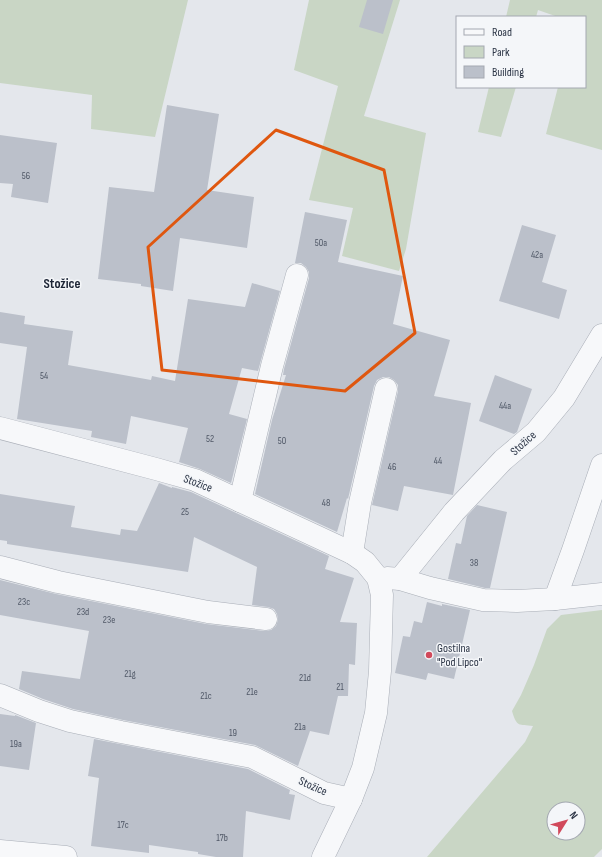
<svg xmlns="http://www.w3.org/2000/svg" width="602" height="857" viewBox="0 0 602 857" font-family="'Sofia Sans Condensed',sans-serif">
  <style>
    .green { fill: #c9d6c5; fill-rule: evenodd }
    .building { fill: #bbc0ca }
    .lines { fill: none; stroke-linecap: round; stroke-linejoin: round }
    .minor-casing { stroke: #a9aeb7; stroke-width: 23 }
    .minor { stroke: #f7f8fa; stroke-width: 22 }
    .marked { fill: none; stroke: #df570f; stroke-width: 3; stroke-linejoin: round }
    .poi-dot { fill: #d1495b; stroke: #f4f6f9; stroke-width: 1.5 }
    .labels { text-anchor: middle; stroke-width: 3; stroke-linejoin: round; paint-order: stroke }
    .number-label { font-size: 10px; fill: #4f5766 }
    .street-label { font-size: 12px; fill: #2b3445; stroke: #f4f6f9 }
    .poi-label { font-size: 12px; fill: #2b3445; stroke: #f4f6f9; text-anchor: start }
    .quarter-label { font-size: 14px; font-weight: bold; fill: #1d2536; stroke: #f4f6f9 }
  </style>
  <rect width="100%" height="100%" fill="#e4e7ec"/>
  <g class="green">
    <polygon points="0,0 188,0 155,137 91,129 92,95 0,83"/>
    <polygon points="309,0 400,0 364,116 426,133 406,249 399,271 342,256 353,208 309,200 338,86 294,70"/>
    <polygon points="510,0 602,0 602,150 546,134 558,87 585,87 585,17 558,17 538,10 536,17 506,17"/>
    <polygon points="489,87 516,87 501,137 478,132"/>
    <path d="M602 610V849L594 857H427L525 742 533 726C519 724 517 728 512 711L521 695 534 665 547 629 561 615ZM554 809H578V833H554Z"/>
  </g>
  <g class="building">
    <polygon points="367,0 393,0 383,34 359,27"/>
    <polygon points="167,105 219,114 207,190 254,197 247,248 180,238 173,291 141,286 141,284 98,279 109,187 154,192"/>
    <polygon points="0,135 57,143 48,203 11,197 13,184 0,183"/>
    <polygon points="305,212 347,220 338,262 403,276 393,324 450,340 434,396 471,403 453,495 404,486 398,511 372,505 398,391 398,385 394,380 389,377 383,377 377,380 374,386 348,499 347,498 337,532 255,494 272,420 286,375 283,375 284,369 309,278 309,272 306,267 301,263 295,263"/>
    <polygon points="522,225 556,235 542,282 567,290 559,319 499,301"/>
    <polygon points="252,283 280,291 258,371 242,368 229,414 247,419 231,483 200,469 179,462 188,428 131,416 126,444 91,437 92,431 17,419 27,347 0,343 0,312 25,316 24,324 73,331 68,365 151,380 152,376 175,381 188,299 245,307"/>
    <polygon points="495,375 532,389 517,432 514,434 479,421"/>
    <polygon points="159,483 172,488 172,487 191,492 329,556 325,569 354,578 340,622 357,623 355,665 349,664 348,696 338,696 329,735 310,731 298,766 255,745 123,720 73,709 43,699 19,689 22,671 80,679 89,631 0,615 0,580 56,594 206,624 264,631 271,630 276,626 278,620 277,614 274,609 268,607 252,605 257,567 194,537 188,572 7,544 7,541 0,540 0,494 75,506 71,527 120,535 121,529 137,531"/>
    <polygon points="477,505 507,512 490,588 485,588 448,579 456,543 461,544 467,516"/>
    <polygon points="427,602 442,606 442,604 470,610 454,679 428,673 426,680 395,673 403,636 410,637 414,621 422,623"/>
    <polygon points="0,714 15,716 15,715 36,723 29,770 0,766"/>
    <polygon points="94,739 248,769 290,790 289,794 295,795 290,820 246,811 243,857 216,857 198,854 198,852 149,845 149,853 91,846 99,778 88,776"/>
  </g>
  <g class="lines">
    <defs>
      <g id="minor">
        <polyline points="0,428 156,469 195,480 352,553 365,562 378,578 382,595 380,671 376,713 363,768 351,799 323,857"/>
        <polyline points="240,501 272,366 297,275"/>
        <polyline points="352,553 360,503 386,389"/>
        <polyline points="0,567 58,582 208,612 266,619"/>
        <polyline points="387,578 400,579 430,588 483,600 517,601 555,599 602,594"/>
        <polyline points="400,579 454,512 503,460 536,432 564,398 602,335"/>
        <polyline points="555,599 573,550 602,465"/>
        <polyline points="0,695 39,711 70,721 121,732 252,757 324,793 351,799"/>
        <polyline points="0,851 66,857"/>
      </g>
    </defs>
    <use href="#minor" class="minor-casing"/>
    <use href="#minor" class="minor"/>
  </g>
  <path class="marked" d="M276 130 384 170 415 333 345 391 162 370 148 247Z"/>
  <circle class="poi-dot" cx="429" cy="655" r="4"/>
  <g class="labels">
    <g class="number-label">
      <text x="26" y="179">56</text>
      <text x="321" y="246">50a</text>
      <text x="537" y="258">42a</text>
      <text x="44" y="379">54</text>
      <text x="505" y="409">44a</text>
      <text x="210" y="442">52</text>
      <text x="282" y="444">50</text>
      <text x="438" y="464">44</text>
      <text x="392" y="470">46</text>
      <text x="326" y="506">48</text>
      <text x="185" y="515">25</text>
      <text x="474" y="566">38</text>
      <text x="24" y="605">23c</text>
      <text x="83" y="615">23d</text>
      <text x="109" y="623">23e</text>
      <text x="130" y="677">21g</text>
      <text x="305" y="681">21d</text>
      <text x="340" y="690">21</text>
      <text x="252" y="695">21e</text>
      <text x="206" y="699">21c</text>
      <text x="300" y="730">21a</text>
      <text x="233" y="736">19</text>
      <text x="16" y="747">19a</text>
      <text x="123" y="828">17c</text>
      <text x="222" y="841">17b</text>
    </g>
    <g class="street-label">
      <text transform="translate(523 443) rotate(-42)" y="4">Stožice</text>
      <text transform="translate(198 483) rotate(21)" y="4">Stožice</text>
      <text transform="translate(313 786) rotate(24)" y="4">Stožice</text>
    </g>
    <g class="poi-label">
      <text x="437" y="652">Gostilna<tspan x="437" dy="14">"Pod Lipco"</tspan></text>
    </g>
    <g class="quarter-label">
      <text x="62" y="288">Stožice</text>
    </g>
  </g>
  <rect x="456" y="16" width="130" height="72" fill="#f4f6f9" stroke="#a4a8b1"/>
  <rect x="464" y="29" width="20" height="6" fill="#f7f8fa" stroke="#a4a8b1"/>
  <text x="492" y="36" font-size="12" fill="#2b3445">Road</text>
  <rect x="464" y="46" width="20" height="12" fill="#c9d6c5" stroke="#a4a8b1"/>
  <text x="492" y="56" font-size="12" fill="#2b3445">Park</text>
  <rect x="464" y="66" width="20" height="12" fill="#bbc0ca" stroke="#a4a8b1"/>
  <text x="492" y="76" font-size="12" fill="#2b3445">Building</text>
  <g transform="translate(566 821) rotate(53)"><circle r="19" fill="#f4f6f9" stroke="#a4a8b1"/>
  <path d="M0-3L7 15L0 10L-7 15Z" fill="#d1495b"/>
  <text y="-6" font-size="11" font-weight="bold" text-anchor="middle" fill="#2b3445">N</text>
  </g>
</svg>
